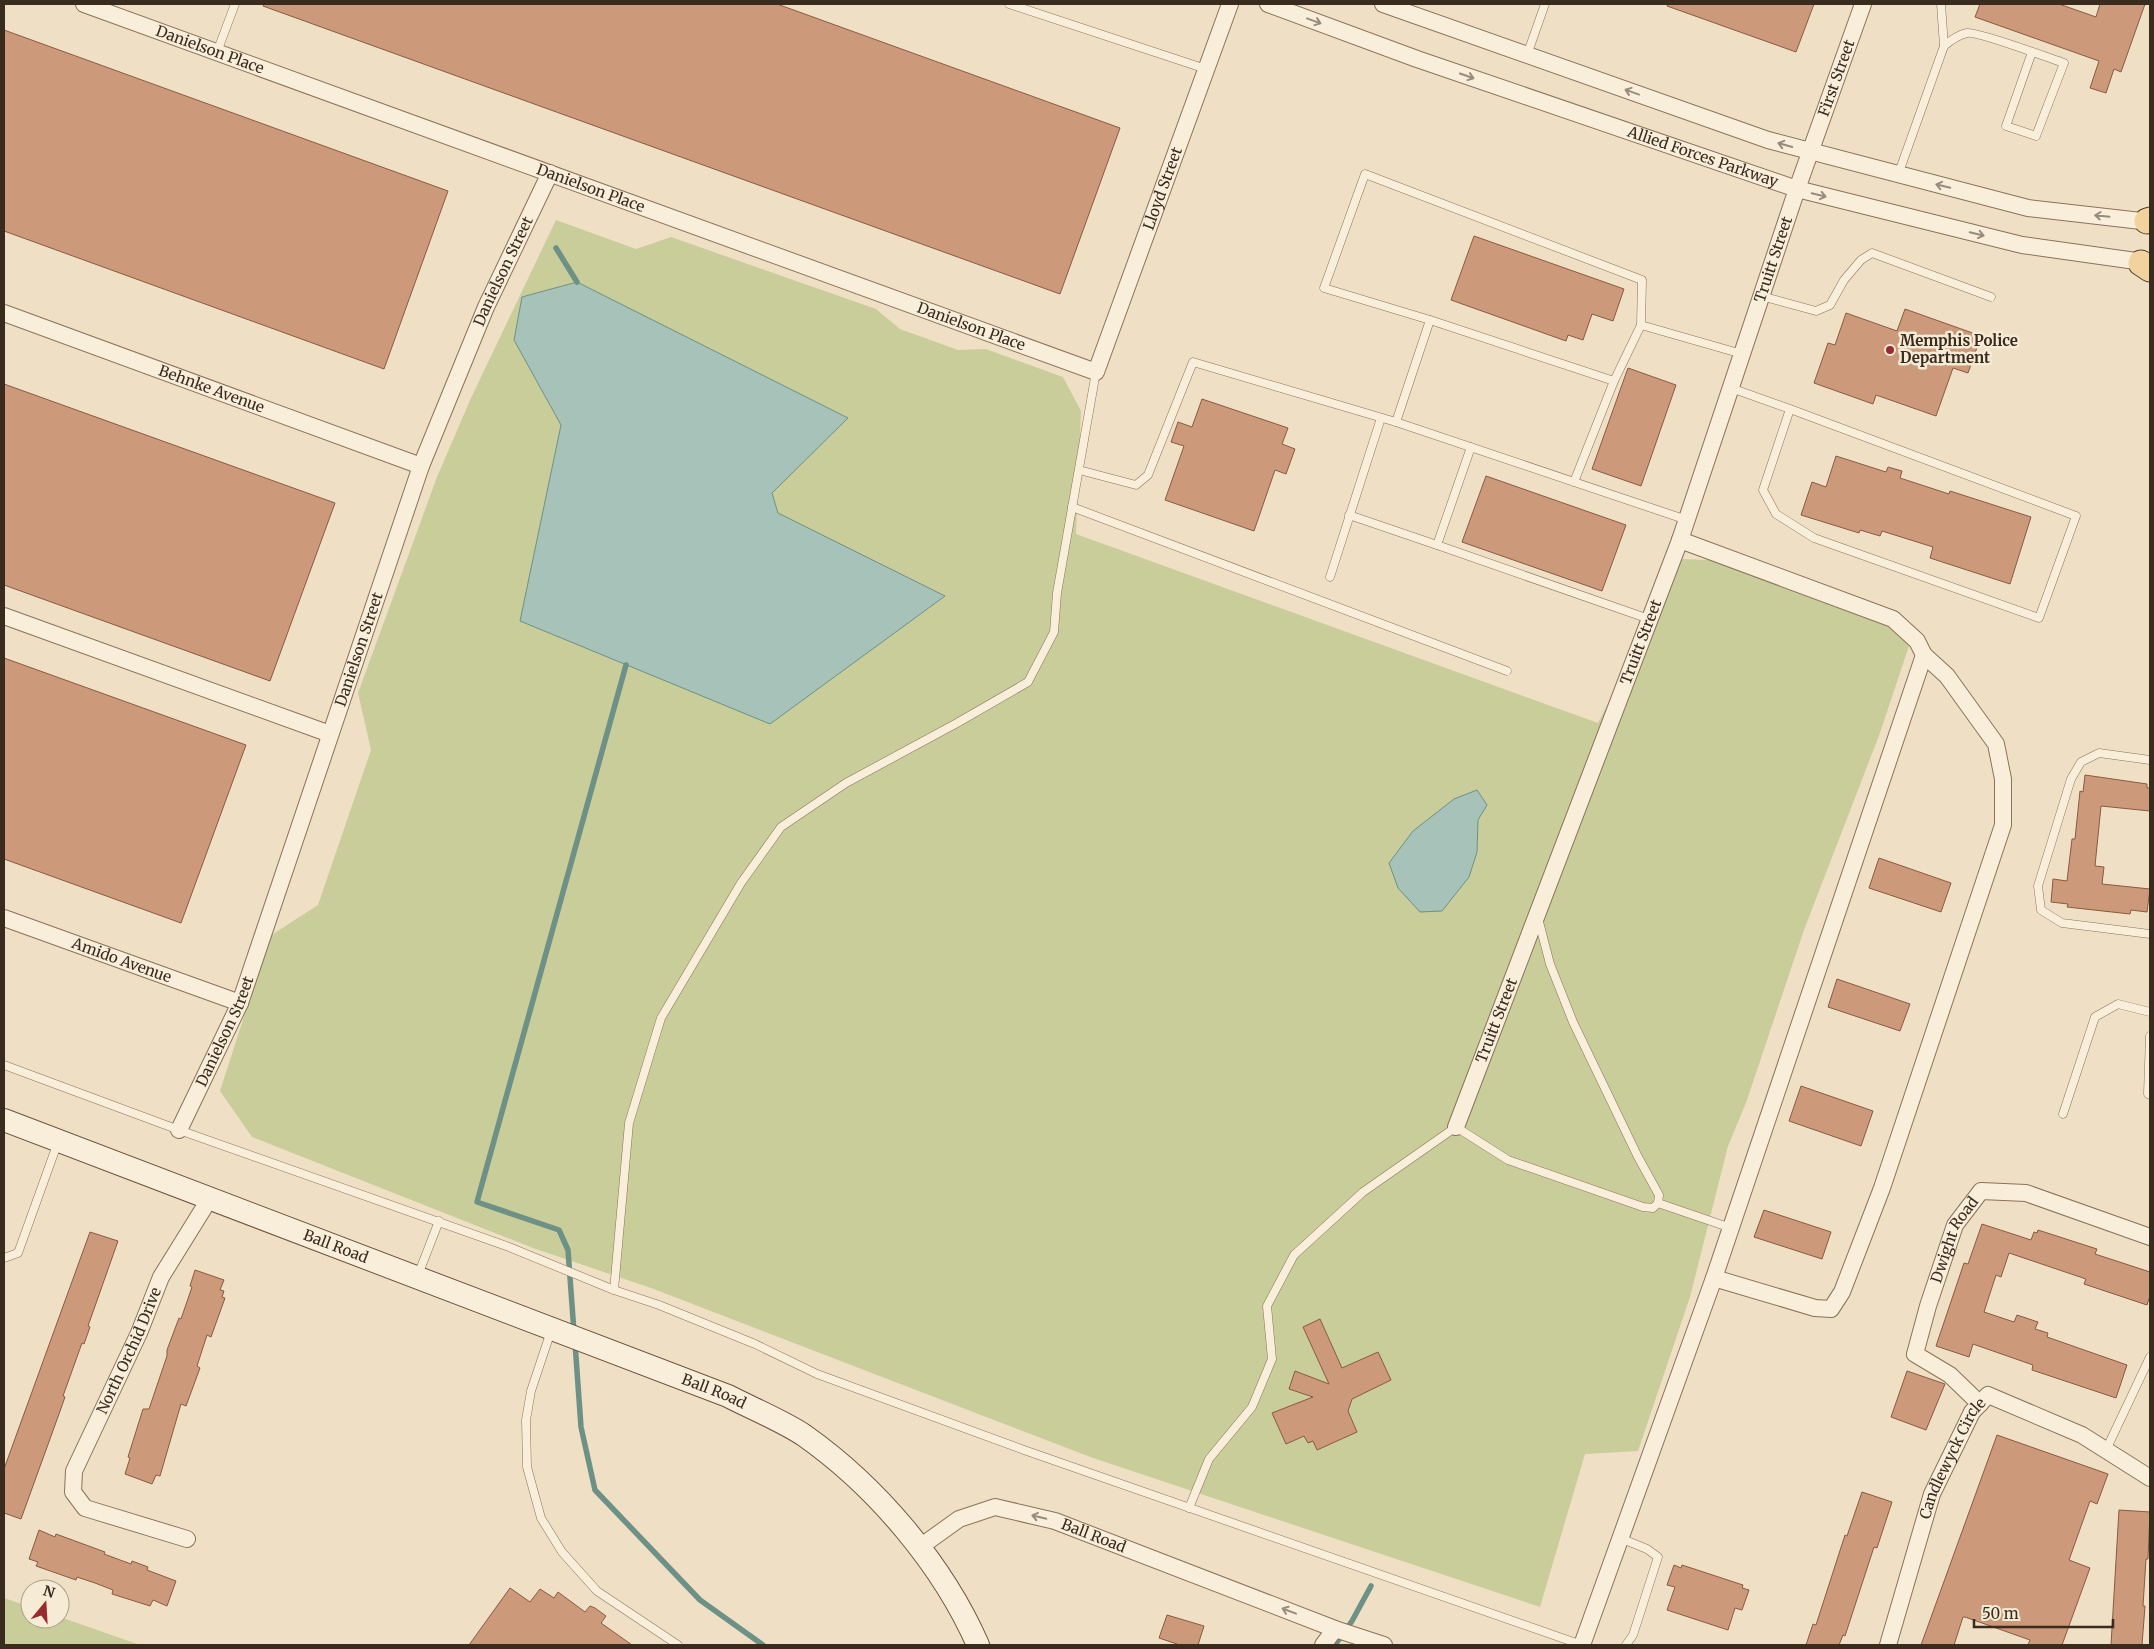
<svg xmlns="http://www.w3.org/2000/svg" width="2154" height="1649" viewBox="0 0 2154 1649" font-family="Merriweather,serif">
  <style>
    .green { fill: #c9cd99 }
    .water { fill: #a7c2b9; stroke: #6d9186 }
    .lines { fill: none; stroke-linecap: round; stroke-linejoin: round }
    .stream { stroke: #6d9186; stroke-width: 5.5 }
    .building { fill: #cd997b; stroke: #895a40 }
    .service-casing { stroke: #8a725b; stroke-width: 9 }
    .minor-casing { stroke: #8a725b; stroke-width: 18 }
    .secondary-casing { stroke: #6c533e; stroke-width: 24 }
    .primary-casing { stroke: #58402f; stroke-width: 27 }
    .service { stroke: #f9eed9; stroke-width: 8 }
    .minor { stroke: #f9eed9; stroke-width: 16 }
    .secondary { stroke: #f9eed9; stroke-width: 22 }
    .primary { stroke: #f2d39d; stroke-width: 25 }
    .oneway { stroke: #9a8c7c }
    .poi-dot { fill: #992a30; stroke: #f6ebd5; stroke-width: 2 }
    .labels { text-anchor: middle; stroke-width: 5; stroke-linejoin: round; paint-order: stroke }
    .street-label { font-size: 15px; fill: #3a2b1f; stroke: #f6ebd5 }
    .poi-label { font-size: 15px; font-weight: bold; fill: #3a2b1f; stroke: #f6ebd5; text-anchor: start }
  </style>
  <rect width="100%" height="100%" fill="#efe0c5"/>
  <g class="green">
    <polygon points="556,220 636,249 671,237 876,309 900,329 958,350 986,349 1063,377 1081,411 1076,534 1598,723 1681,559 1711,560 1887,625 1909,646 1880,733 1804,930 1746,1103 1728,1146 1690,1297 1638,1451 1585,1454 1540,1607 1093,1458 651,1288 533,1248 252,1137 220,1091 270,936 318,905 371,750 358,693 437,477 471,398"/>
    <polygon points="4,1598 30,1607 30,1619 60,1619 60,1617 140,1645 4,1645"/>
  </g>
  <g class="water">
    <polygon points="577,282 848,418 772,493 778,513 945,596 770,724 520,621 561,425 514,340 522,297"/>
    <polygon points="1477,790 1487,805 1478,820 1477,852 1469,877 1442,911 1420,912 1398,888 1389,863 1413,831 1454,799"/>
  </g>
  <g class="lines">
    <g class="stream">
      <polyline points="556,248 577,282"/>
      <polyline points="574,1332 568,1250 559,1230 477,1202 626,665"/>
      <polyline points="575,1343 581,1427 595,1490 700,1600 763,1645"/>
      <polyline points="1335,1645 1352,1621 1371,1586"/>
    </g>
  </g>
  <g class="building">
    <polygon points="264,4 777,4 1120,128 1060,294 263,6"/>
    <polygon points="1668,4 1814,4 1796,52 1667,6"/>
    <polygon points="1980,4 2059,4 2096,17 2100,4 2145,4 2121,72 2114,69 2106,93 2090,88 2099,61 1975,17"/>
    <polygon points="4,30 448,191 384,369 4,231"/>
    <polygon points="1474,236 1624,289 1613,321 1592,314 1583,340 1568,335 1566,341 1451,300"/>
    <polygon points="1905,309 1981,336 1968,373 1953,368 1936,416 1876,395 1873,404 1814,383 1828,343 1835,345 1846,313 1897,331"/>
    <polygon points="1628,368 1676,385 1641,486 1592,469"/>
    <polygon points="4,384 335,503 270,681 4,585"/>
    <polygon points="1202,399 1288,428 1282,444 1295,449 1286,474 1275,470 1254,531 1165,500 1184,446 1171,442 1178,422 1192,427"/>
    <polygon points="1836,456 1886,472 1888,467 1902,471 1900,478 1949,494 1950,491 2031,517 2010,584 1930,558 1933,547 1882,531 1880,536 1860,530 1859,533 1801,515 1812,482 1826,487"/>
    <polygon points="1486,476 1626,525 1602,591 1462,542"/>
    <polygon points="4,658 246,745 181,923 4,859"/>
    <polygon points="2085,775 2147,784 2147,788 2150,788 2150,811 2101,806 2095,866 2104,867 2102,884 2150,889 2147,912 2131,910 2130,914 2067,907 2068,904 2051,902 2053,879 2067,881 2072,839 2075,839 2080,791 2083,792"/>
    <polygon points="1879,858 1951,883 1941,912 1869,888"/>
    <polygon points="1837,979 1910,1004 1900,1031 1828,1007"/>
    <polygon points="1801,1086 1873,1111 1861,1146 1789,1121"/>
    <polygon points="1764,1210 1831,1232 1822,1259 1754,1237"/>
    <polygon points="1982,1224 2031,1240 2034,1232 2037,1233 2038,1230 2097,1249 2095,1254 2150,1272 2150,1296 2147,1305 2084,1284 2086,1279 2009,1253 2001,1277 1996,1275 1984,1312 2014,1322 2017,1315 2038,1322 2035,1329 2048,1333 2047,1337 2127,1365 2116,1398 2032,1370 2033,1365 1973,1344 1969,1357 1936,1346 1964,1263 1968,1264"/>
    <polygon points="90,1232 118,1241 88,1326 90,1327 84,1344 82,1343 63,1396 65,1397 59,1414 21,1519 4,1513 4,1469"/>
    <polygon points="195,1270 224,1280 220,1290 224,1291 222,1297 225,1298 211,1337 207,1335 197,1366 200,1368 186,1406 181,1404 160,1476 156,1475 152,1484 125,1474 130,1458 128,1457 143,1409 149,1409 167,1356 167,1350 179,1318 181,1319 192,1287 190,1286"/>
    <polygon points="1320,1319 1342,1368 1378,1352 1391,1380 1352,1399 1348,1411 1357,1432 1317,1450 1313,1441 1308,1443 1304,1436 1286,1444 1272,1413 1313,1397 1289,1389 1295,1371 1329,1384 1303,1327"/>
    <polygon points="1907,1371 1945,1384 1926,1430 1891,1417"/>
    <polygon points="1997,1435 2108,1474 2097,1504 2090,1501 2069,1560 2090,1568 2062,1645 2028,1645 2030,1640 1965,1617 1963,1617 1954,1645 1921,1645"/>
    <polygon points="1862,1492 1892,1502 1877,1548 1874,1547 1845,1636 1843,1635 1839,1645 1806,1645 1813,1624 1816,1625 1845,1535 1847,1536"/>
    <polygon points="2119,1510 2150,1512 2148,1559 2146,1559 2143,1606 2145,1606 2142,1645 2111,1645"/>
    <polygon points="39,1530 55,1537 56,1534 105,1552 104,1554 131,1564 132,1561 148,1567 147,1570 176,1581 167,1606 153,1600 150,1606 112,1594 113,1590 95,1583 77,1577 76,1580 36,1566 38,1562 29,1559"/>
    <polygon points="1674,1565 1681,1568 1682,1565 1743,1585 1742,1588 1749,1590 1742,1610 1735,1608 1728,1630 1667,1610 1675,1587 1667,1585"/>
    <polygon points="510,1588 530,1602 540,1589 554,1598 558,1592 585,1612 590,1606 595,1608 606,1616 601,1623 632,1645 469,1645"/>
    <polygon points="1167,1615 1204,1626 1198,1645 1180,1645 1159,1638"/>
  </g>
  <g class="lines">
    <defs>
      <g id="service">
        <polyline points="1009,4 1206,69"/>
        <polyline points="1941,4 1944,46"/>
        <polyline points="217,52 235,4"/>
        <polyline points="1527,55 1545,4"/>
        <path d="M1898 175 1944 46C1951 40 1958 35 1967 33 1977 31 2049 58 2064 63L2036 136 2006 126 2032 52"/>
        <polyline points="1761,296 1816,311 1830,305 1844,280 1861,260 1872,253 1991,297"/>
        <polyline points="1430,320 1614,381"/>
        <polyline points="1096,372 1057,593 1054,632 1028,682 957,723 846,783 781,827 741,883 661,1018 629,1123 614,1290 659,1305 755,1344 817,1374 1024,1450 1582,1645"/>
        <polyline points="1731,388 1790,409 2076,516 2039,618 1814,538 1776,514 1763,490 1790,409"/>
        <polyline points="1471,447 1437,545 1649,619"/>
        <polyline points="1079,470 1136,485 1148,475 1193,362 1396,422"/>
        <polyline points="1574,482 1614,381 1641,325"/>
        <polyline points="1072,507 1507,671"/>
        <polyline points="1349,515 1437,545"/>
        <polyline points="1687,520 1396,422 1430,320 1324,288 1365,174 1642,280 1641,325 1742,354"/>
        <polyline points="1330,577 1381,418"/>
        <polyline points="2150,760 2099,753 2081,762 2071,779 2038,886 2041,910 2062,923 2150,934"/>
        <polyline points="2150,1036 2148,1094 2150,1095"/>
        <polyline points="4,1065 179,1130 509,1247 614,1290"/>
        <polyline points="2063,1114 2095,1017 2118,1004 2150,1012"/>
        <polyline points="1658,1203 1731,1228"/>
        <polyline points="4,1258 18,1253 58,1142"/>
        <polyline points="418,1275 439,1221"/>
        <polyline points="551,1331 531,1391 526,1420 527,1467 541,1518 562,1552 597,1591 678,1645"/>
        <polyline points="2106,1450 2150,1357"/>
        <polyline points="1189,1508 1209,1459 1252,1407 1272,1359 1267,1306 1294,1255 1363,1192 1456,1127 1508,1160 1643,1207 1653,1208 1658,1203 1659,1195 1638,1157 1573,1022 1550,964 1538,918"/>
        <polyline points="1620,1538 1647,1549 1658,1557 1633,1635 1626,1645"/>
      </g>
      <g id="minor">
        <path id="s1" d="M84 4 1096 372 1230 4"/>
        <path id="s2" d="M1268 4 1417 59 1797 189 2022 245 2150 263"/>
        <polyline points="1383,4 1768,140 2028,208 2150,222"/>
        <path id="s3" d="M4 313 421 466"/>
        <polyline points="1680,540 1893,619 1917,641 1924,655 1947,676 1996,744 2003,779 2003,825 1882,1188 1842,1292 1831,1309 1815,1308 1714,1278"/>
        <polyline points="4,616 330,734"/>
        <path id="s4" d="M4 918 240 1003"/>
        <path id="s5" d="M1456 1127 1680 540 1797 189 1863 4"/>
        <path id="s6" d="M179 1130 240 1003 421 466 486 307 550 173"/>
        <path id="s7" d="M1980 1404 1950 1375 1915 1354 1928 1306 1955 1225 1981 1191 2026 1193 2150 1237"/>
        <path id="s8" d="M187 1539 85 1508 73 1492 74 1471 139 1333 161 1277 210 1198"/>
        <path id="s9" d="M920 1547 959 1519 995 1507 1055 1521 1335 1629 1384 1645"/>
        <polyline points="1323,1645 1335,1629"/>
        <polyline points="1582,1645 1714,1278 1924,655"/>
        <path id="s10" d="M1888 1645 1932 1494 1972 1412 1988 1395 2082 1435 2150 1478"/>
      </g>
      <g id="secondary">
        <path id="s11" d="M4 1120 728 1396C751 1408 785 1422 805 1436 877 1487 943 1565 978 1645"/>
      </g>
      <g id="primary">
        <polyline points="2147,221 2150,220"/>
        <polyline points="2141,263 2150,269"/>
      </g>
    </defs>
    <use href="#service" class="service-casing"/>
    <use href="#minor" class="minor-casing"/>
    <use href="#secondary" class="secondary-casing"/>
    <use href="#primary" class="primary-casing"/>
    <use href="#service" class="service"/>
    <use href="#minor" class="minor"/>
    <use href="#secondary" class="secondary"/>
    <use href="#primary" class="primary"/>
  </g>
  <defs><path id="oneway-shaft" d="M-6 0H5M1.5-3L5.5 0L1.5 3" fill="none" stroke-width="1.6" stroke-linecap="round" stroke-linejoin="round" transform="scale(1.25)"/></defs>
  <g class="oneway">
    <use href="#oneway-shaft" transform="translate(1314 21) rotate(20)"/>
    <use href="#oneway-shaft" transform="translate(1467 76) rotate(19)"/>
    <use href="#oneway-shaft" transform="translate(1632 92) rotate(-160)"/>
    <use href="#oneway-shaft" transform="translate(1785 145) rotate(-164)"/>
    <use href="#oneway-shaft" transform="translate(1943 186) rotate(-166)"/>
    <use href="#oneway-shaft" transform="translate(1819 195) rotate(14)"/>
    <use href="#oneway-shaft" transform="translate(2102 216) rotate(-174)"/>
    <use href="#oneway-shaft" transform="translate(1977 234) rotate(14)"/>
    <use href="#oneway-shaft" transform="translate(1039 1517) rotate(-167)"/>
    <use href="#oneway-shaft" transform="translate(1289 1611) rotate(-159)"/>
  </g>
  <circle class="poi-dot" cx="1890" cy="350" r="5"/>
  <g class="labels">
    <g class="street-label">
      <text dy="5" stroke="none"><textPath href="#s1" startOffset="134">Danielson Place</textPath></text>
      <text dy="5" stroke="none"><textPath href="#s5" startOffset="1116">First Street</textPath></text>
      <text dy="5" stroke="none"><textPath href="#s2" startOffset="461">Allied Forces Parkway</textPath></text>
      <text dy="5" stroke="none"><textPath href="#s1" startOffset="539">Danielson Place</textPath></text>
      <text dy="5" stroke="none"><textPath href="#s1" startOffset="1272">Lloyd Street</textPath></text>
      <text dy="5" stroke="none"><textPath href="#s5" startOffset="924">Truitt Street</textPath></text>
      <text dy="5" stroke="none"><textPath href="#s6" startOffset="919">Danielson Street</textPath></text>
      <text dy="5" stroke="none"><textPath href="#s1" startOffset="944">Danielson Place</textPath></text>
      <text dy="5" stroke="none"><textPath href="#s3" startOffset="221">Behnke Avenue</textPath></text>
      <text dy="5" stroke="none"><textPath href="#s5" startOffset="519">Truitt Street</textPath></text>
      <text dy="5" stroke="none"><textPath href="#s6" startOffset="514">Danielson Street</textPath></text>
      <text dy="5" stroke="none"><textPath href="#s4" startOffset="125">Amido Avenue</textPath></text>
      <text dy="5" stroke="none"><textPath href="#s5" startOffset="114">Truitt Street</textPath></text>
      <text dy="5" stroke="none"><textPath href="#s6" startOffset="109">Danielson Street</textPath></text>
      <text dy="5" stroke="none"><textPath href="#s7" startOffset="204">Dwight Road</textPath></text>
      <text dy="5" stroke="none"><textPath href="#s11" startOffset="355">Ball Road</textPath></text>
      <text dy="5" stroke="none"><textPath href="#s8" startOffset="280">North Orchid Drive</textPath></text>
      <text dy="5" stroke="none"><textPath href="#s11" startOffset="760">Ball Road</textPath></text>
      <text dy="5" stroke="none"><textPath href="#s10" startOffset="198">Candlewyck Circle</textPath></text>
      <text dy="5" stroke="none"><textPath href="#s9" startOffset="189">Ball Road</textPath></text>
    </g>
    <g class="poi-label">
      <text x="1900" y="346">Memphis Police<tspan x="1900" dy="17">Department</tspan></text>
    </g>
  </g>
  <rect width="2154" height="1649" fill="none" stroke="#3a2b1f" stroke-width="10"/>
  <g transform="translate(45 1604) rotate(18)"><circle r="24" fill="#f6ebd5" stroke="#ab9e8c"/>
  <path d="M0-4L9 19L0 12L-9 19Z" fill="#992a30"/>
  <text y="-8" font-size="14" font-weight="bold" text-anchor="middle" fill="#3a2b1f">N</text>
  </g>
  <path d="M1974 1619v8h139v-8" fill="none" stroke="#3a2b1f" stroke-width="2.5"/>
  <text x="1982" y="1619" font-size="15" fill="#3a2b1f" stroke="#f6ebd5" stroke-width="4" paint-order="stroke">50 m</text>
</svg>
